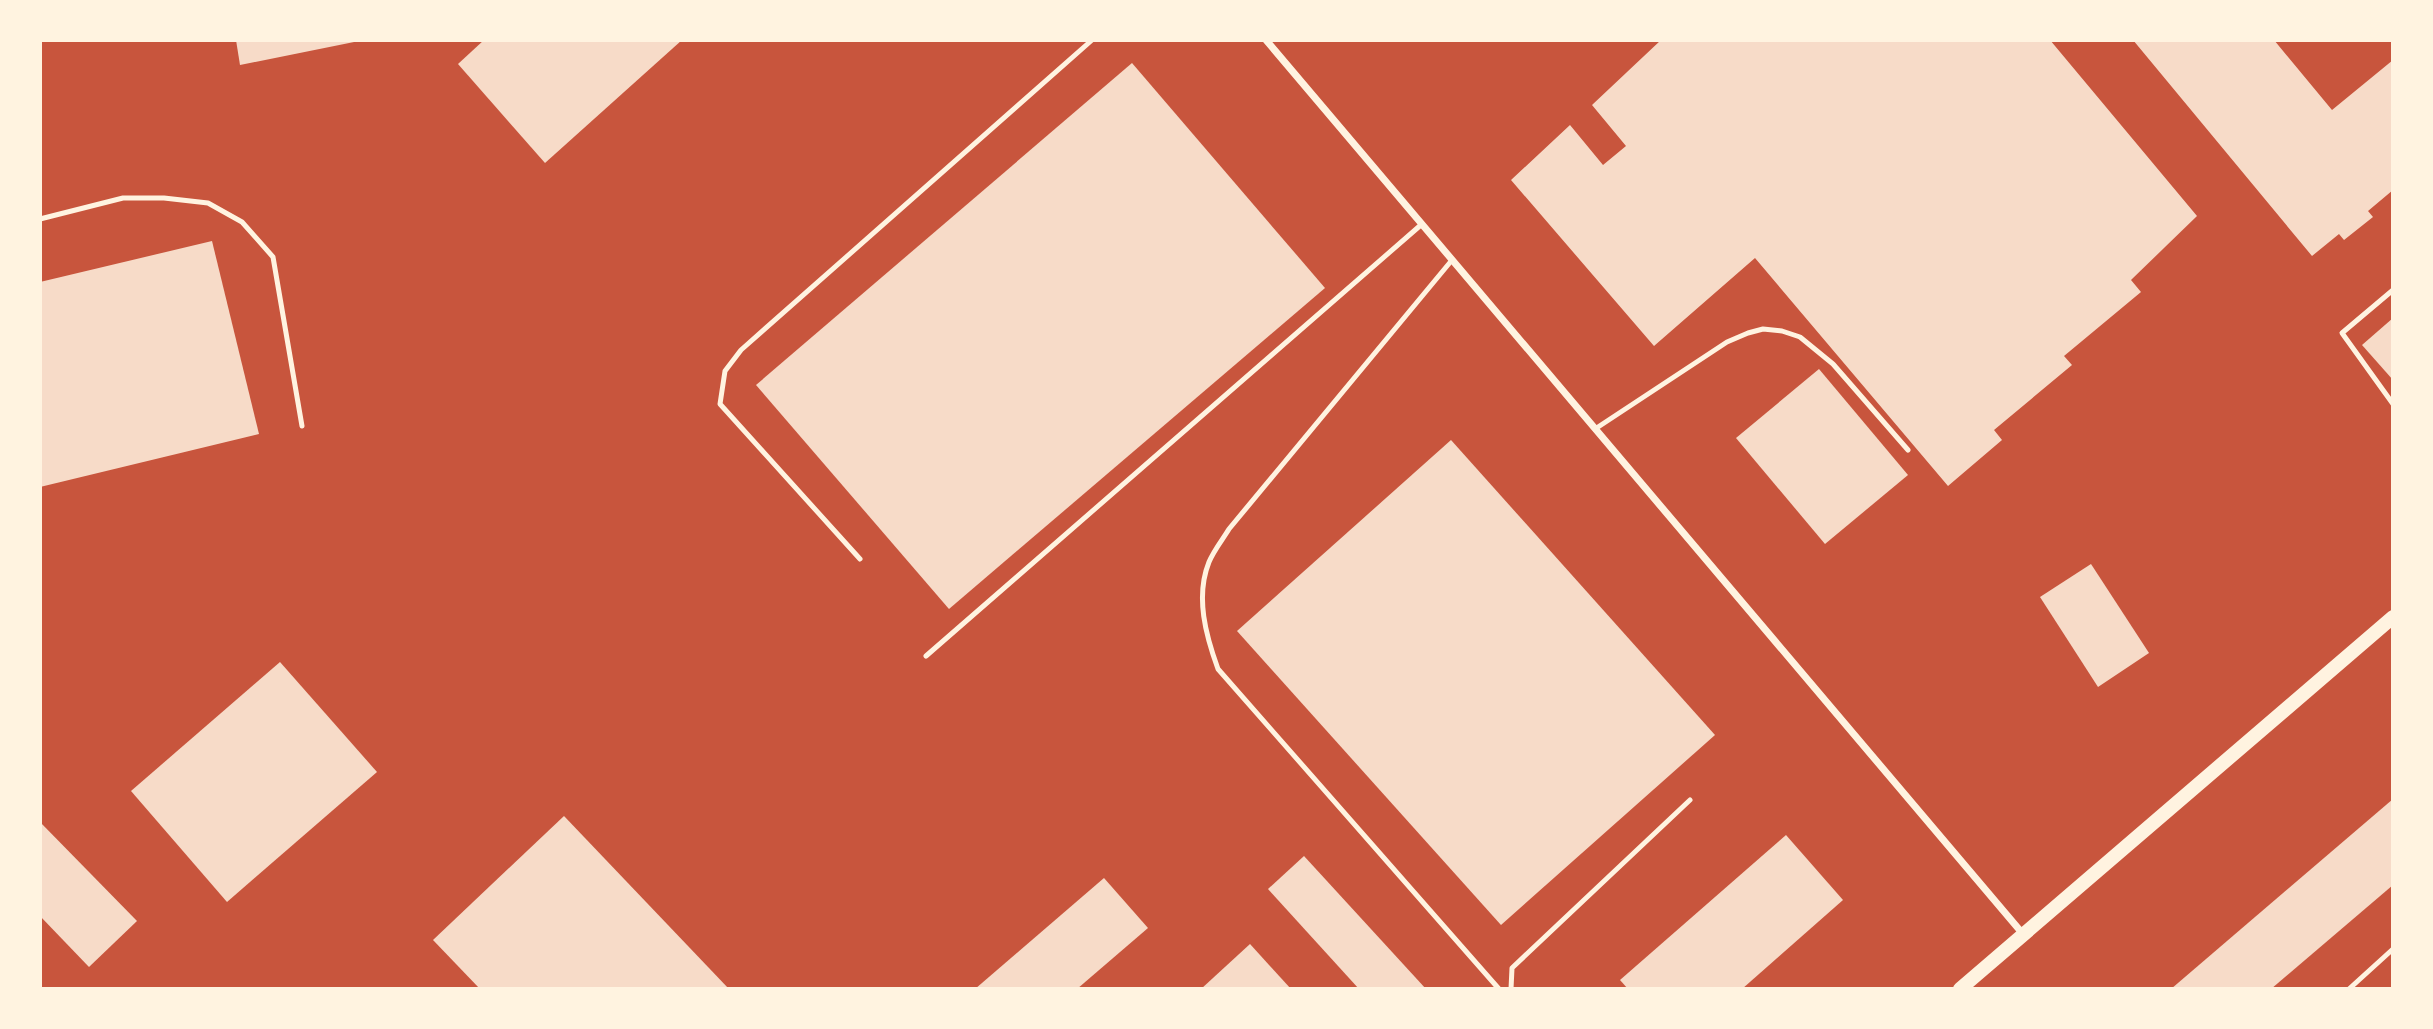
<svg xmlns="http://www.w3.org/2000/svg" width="2433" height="1029" viewBox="0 0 2433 1029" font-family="Raleway,sans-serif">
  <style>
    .building { fill: #f7dbc8 }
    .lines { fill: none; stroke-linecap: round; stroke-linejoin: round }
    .service { stroke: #fff3e0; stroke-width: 5 }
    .minor { stroke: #fff3e0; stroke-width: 7 }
    .secondary { stroke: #fff3e0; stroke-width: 14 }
  </style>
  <rect width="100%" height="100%" fill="#c8553d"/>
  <g class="building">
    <polygon points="236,40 359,40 359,41 240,65"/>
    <polygon points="484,40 682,40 545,163 458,64"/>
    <polygon points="1661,40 2050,40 2197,216 2131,280 2141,292 2064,356 2072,365 1994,430 2002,440 1948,486 1755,258 1654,346 1511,180 1570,125 1603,165 1626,146 1592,105"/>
    <polygon points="2133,40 2274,40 2332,110 2393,60 2393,190 2368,211 2373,217 2344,240 2339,234 2312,256"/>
    <polygon points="1132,63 1325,288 949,609 756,385"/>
    <polygon points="212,241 259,434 40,487 40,282"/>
    <polygon points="2393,318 2393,380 2362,345"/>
    <polygon points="1819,369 1908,475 1825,544 1736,438"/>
    <polygon points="1451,440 1715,735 1501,925 1237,631"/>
    <polygon points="2091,564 2149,653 2098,687 2040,597"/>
    <polygon points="280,662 377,772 227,902 131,791"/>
    <polygon points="2393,799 2393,885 2271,989 2171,989"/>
    <polygon points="564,816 729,989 480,989 433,940"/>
    <polygon points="40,822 137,921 89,967 40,916"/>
    <polygon points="1786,835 1843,900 1742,989 1628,989 1620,980"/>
    <polygon points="1304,856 1426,989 1359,989 1268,889"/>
    <polygon points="1104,878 1148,928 1077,989 975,989"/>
    <polygon points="1250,944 1291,989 1201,989"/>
  </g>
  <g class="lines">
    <g class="service">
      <polyline points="40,219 123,198 164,198 208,203 242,222 273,257 302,426"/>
      <path d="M1452 260 1229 529C1223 539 1214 550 1209 562 1195 597 1206 636 1218 669L1499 989"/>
      <polyline points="2393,290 2342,333 2393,404"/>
      <polyline points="1595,429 1727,342 1748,333 1763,329 1782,331 1800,337 1833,364 1908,450"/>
      <polyline points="860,559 720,404 725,371 741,350 1092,40"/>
      <polyline points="926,656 1422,224"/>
      <polyline points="1511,989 1512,968 1690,800"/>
      <polyline points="2349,989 2393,949"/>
    </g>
    <polyline class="minor" points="1266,40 2023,934"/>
    <polyline class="secondary" points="1960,989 2393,617"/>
  </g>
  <rect width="2433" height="1029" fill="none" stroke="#fff3e0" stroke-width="84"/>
</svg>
